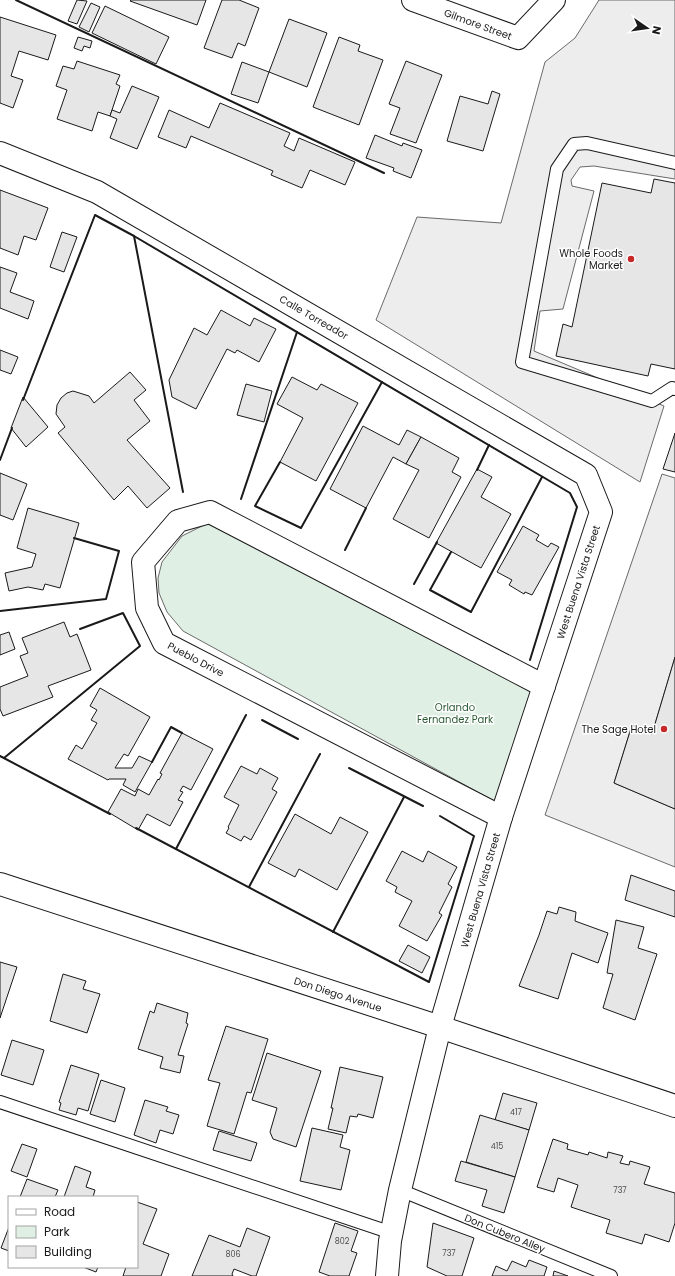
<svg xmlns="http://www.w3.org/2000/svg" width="675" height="1276" viewBox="0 0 675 1276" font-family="Poppins,sans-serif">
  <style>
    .green { fill: #e0efe3; stroke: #6a6a6a }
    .parking { fill: #ededed; stroke: #6a6a6a }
    .building { fill: #e6e6e6; stroke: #1a1a1a }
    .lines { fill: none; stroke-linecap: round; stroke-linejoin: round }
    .lane-casing { stroke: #1a1a1a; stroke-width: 14 }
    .street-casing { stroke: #1a1a1a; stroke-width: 24 }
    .secondary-casing { stroke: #1a1a1a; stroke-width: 24 }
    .lane { stroke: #fff; stroke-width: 12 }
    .street { stroke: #fff; stroke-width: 22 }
    .secondary { stroke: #fff; stroke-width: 22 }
    .wall { stroke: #1a1a1a; stroke-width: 2 }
    .poi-dot { fill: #c62828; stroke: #fff; stroke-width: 1.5 }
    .labels { text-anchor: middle; stroke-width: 3; stroke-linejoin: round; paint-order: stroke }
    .number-label { font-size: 8px; fill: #4d4d4d }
    .street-label { font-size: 10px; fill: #1a1a1a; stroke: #fff }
    .poi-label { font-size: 10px; fill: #1a1a1a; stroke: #fff; text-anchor: end }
    .park-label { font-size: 10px; fill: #2b5a34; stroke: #fff }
  </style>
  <rect width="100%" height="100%" fill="#fff"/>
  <polygon class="green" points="212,521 534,689 496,802 183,631 167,612 159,593 158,578 162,562 182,536"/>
  <g class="parking">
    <polygon points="599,0 675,0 675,179 594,166 580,167 571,180 572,186 594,191 563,309 540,311 534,351 664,406 640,482 376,320 417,217 501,223 545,62 575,38"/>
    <polygon points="662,474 675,478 675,657 652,734 632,725 614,783 675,809 675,867 545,815"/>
  </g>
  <g class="building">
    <polygon points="77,0 87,1 77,24 68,21"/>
    <polygon points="131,0 206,0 197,25 130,1"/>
    <polygon points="222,0 239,0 259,8 245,46 238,43 232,58 204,48"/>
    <polygon points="91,3 100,7 89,32 79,27"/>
    <polygon points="105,6 169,37 156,64 92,33"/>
    <polygon points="0,17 56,35 48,60 19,51 11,76 23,80 13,108 0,103"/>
    <polygon points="289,19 327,33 307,87 269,72"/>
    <polygon points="78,37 92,41 90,48 84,46 82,51 74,48"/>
    <polygon points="339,37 360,45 358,51 383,60 359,125 313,107"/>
    <polygon points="77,61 120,75 116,84 120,86 110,116 98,112 92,131 57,119 67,90 56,86 63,66 74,69"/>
    <polygon points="406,61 442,75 416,143 390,134 400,108 389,104"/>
    <polygon points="242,62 269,72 258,103 231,94"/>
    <polygon points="132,86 159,97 137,149 110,138 117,119 110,116 112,110 120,113"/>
    <polygon points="492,91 500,94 483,151 447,141 460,96 488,104"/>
    <polygon points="220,103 290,133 284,146 294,151 299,138 355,162 345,185 310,170 302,188 271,175 273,171 191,136 186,148 158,137 169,110 209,128"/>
    <polygon points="375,135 402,146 403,143 422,150 411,178 393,171 394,168 366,158"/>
    <polygon points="654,179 675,183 675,369 651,364 648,376 556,356 563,324 572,327 602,183 651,193"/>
    <polygon points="0,190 48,208 36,240 24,236 18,255 0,248"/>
    <polygon points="62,232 77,237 64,272 50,267"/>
    <polygon points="0,267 17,273 10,292 34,301 28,319 0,308"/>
    <polygon points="221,310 250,326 254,318 276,329 259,362 237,350 235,353 227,349 196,409 172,397 169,380 194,328 207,335"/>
    <polygon points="0,350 18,357 11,374 0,370"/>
    <polygon points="130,372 146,390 134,400 150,421 127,440 170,488 147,508 128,486 114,500 58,433 65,427 56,414 57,405 61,398 67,393 73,391 89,396 94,403"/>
    <polygon points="292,377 317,390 321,384 358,403 316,481 280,462 303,418 277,404"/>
    <polygon points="246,384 272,391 264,422 237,415"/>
    <polygon points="23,397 48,427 26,447 11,428"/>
    <polygon points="363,426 399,445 407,430 421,437 406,464 393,457 366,508 330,489"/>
    <polygon points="675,433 675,472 663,469"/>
    <polygon points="421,437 459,458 452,472 461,477 429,538 393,519 419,470 406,464"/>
    <polygon points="477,469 492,477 481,497 511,514 481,568 436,543"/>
    <polygon points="0,473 27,484 13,520 0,515"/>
    <polygon points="28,508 79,523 60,588 45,584 43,590 28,587 9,591 5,573 32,567 36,554 17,548"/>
    <polygon points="523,526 539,535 536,540 548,547 551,543 559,547 532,595 525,592 524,594 509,585 512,580 497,572"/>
    <polygon points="64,622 70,637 77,634 91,670 48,686 53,697 3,716 0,709 0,687 28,676 20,656 28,653 22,638"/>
    <polygon points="9,632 15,649 0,655 0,635"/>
    <polygon points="675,657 675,809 614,783 632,725 652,734"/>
    <polygon points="100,688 150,717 128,756 124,754 115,768 132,768 139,756 152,762 135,792 123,785 126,779 109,779 108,780 68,759 76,745 82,749 97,723 91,720 97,710 90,706"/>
    <polygon points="182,733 213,749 191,790 183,786 180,791 183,792 178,800 183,802 170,826 147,814 138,830 108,812 121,789 135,796 138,789 149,795 158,779 159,780 162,774 160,773"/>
    <polygon points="241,766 257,774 260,768 278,778 272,789 277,792 251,840 244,836 241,841 226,833 229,828 228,827 239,805 224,797"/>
    <polygon points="295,814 331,834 340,817 368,832 337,890 299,869 295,877 268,863"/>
    <polygon points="402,851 423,862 428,851 457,867 448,884 452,887 439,913 442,915 427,941 399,926 412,901 395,892 397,887 386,881"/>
    <polygon points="631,875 675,891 675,917 625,900"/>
    <polygon points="559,907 576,912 575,921 608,933 598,963 572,953 558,999 519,986 539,935 547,911 557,914"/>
    <polygon points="616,920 644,927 638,948 657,954 635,1020 603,1008 613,974 607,973"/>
    <polygon points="408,945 430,957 422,973 399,961"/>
    <polygon points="0,962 17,967 0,1018"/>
    <polygon points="63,974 86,981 83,989 100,994 87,1033 50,1021"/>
    <polygon points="157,1003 188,1013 186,1023 188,1024 178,1055 184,1056 180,1073 160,1068 163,1057 138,1049 150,1011 154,1013"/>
    <polygon points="226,1026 268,1039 251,1093 247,1092 234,1134 207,1126 220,1083 208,1080"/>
    <polygon points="12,1040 44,1050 33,1085 1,1075"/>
    <polygon points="267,1053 321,1071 296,1147 273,1139 270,1132 277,1108 252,1100"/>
    <polygon points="71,1065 99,1074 88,1111 78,1108 76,1115 59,1110 61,1103 59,1102"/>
    <polygon points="340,1067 383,1077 373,1118 358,1114 357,1117 350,1116 346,1133 328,1129 333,1108 331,1108"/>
    <polygon points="101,1080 125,1088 115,1122 90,1114"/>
    <polygon points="503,1093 537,1103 529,1130 495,1120"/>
    <polygon points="145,1100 168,1107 166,1111 179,1115 173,1134 160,1130 156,1143 134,1135"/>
    <polygon points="480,1115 529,1130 515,1177 466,1162"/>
    <polygon points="312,1128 343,1135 340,1147 350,1150 341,1190 300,1181"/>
    <polygon points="219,1131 257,1143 251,1161 213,1150"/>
    <polygon points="553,1139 568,1144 567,1149 588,1155 589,1152 607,1158 608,1152 623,1156 620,1163 629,1165 630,1161 650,1167 644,1184 675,1193 675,1223 669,1242 645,1234 642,1244 606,1233 610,1220 571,1207 578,1185 558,1178 554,1192 537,1187"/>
    <polygon points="22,1144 37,1149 27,1177 11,1171"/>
    <polygon points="461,1161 515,1177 504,1213 482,1206 487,1190 455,1181"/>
    <polygon points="75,1166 91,1172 86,1187 95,1190 93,1197 64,1197"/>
    <polygon points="27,1179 58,1190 55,1197 20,1197"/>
    <polygon points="137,1202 157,1209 143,1244 169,1254 161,1276 123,1276 126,1267 137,1267"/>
    <polygon points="335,1223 358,1231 351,1251 357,1253 349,1276 330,1276 319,1272"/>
    <polygon points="433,1223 474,1238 462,1276 447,1276 427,1267"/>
    <polygon points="9,1227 9,1251 1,1248"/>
    <polygon points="247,1228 270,1237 256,1276 252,1276 234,1269 232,1274 233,1276 192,1276 209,1235 240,1247"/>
    <polygon points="529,1260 547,1267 544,1276 492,1276 496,1266 507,1271 512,1261 526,1267"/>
    <polygon points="83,1267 98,1267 96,1272"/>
    <polygon points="554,1271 568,1276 553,1276"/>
  </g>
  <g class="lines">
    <defs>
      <g id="lane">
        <polyline points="675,163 587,143 574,144 557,169 522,362 652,401 672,388 675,389"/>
        <polyline points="0,1102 392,1233"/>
        <polyline points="400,1190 611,1276"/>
      </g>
      <g id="street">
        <polyline points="413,0 518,38 554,0"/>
        <polyline points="0,153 97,192 586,475 601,512 501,817 440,1027 400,1190 390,1241 387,1276"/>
        <polyline points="501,817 164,643 147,608 143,562 178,521 210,512 544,686"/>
      </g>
      <polyline id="secondary" points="0,884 440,1027 675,1106"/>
    </defs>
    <use href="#lane" class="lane-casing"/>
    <use href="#street" class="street-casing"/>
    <use href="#secondary" class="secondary-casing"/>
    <use href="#lane" class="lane"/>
    <use href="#street" class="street"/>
    <use href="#secondary" class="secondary"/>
    <g class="wall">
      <polyline points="16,0 384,173"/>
      <polyline points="134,236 570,493 577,507 530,660"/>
      <polyline points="23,400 95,215 134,236 183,492"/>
      <polyline points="0,460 12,428"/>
      <polyline points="280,462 255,506 301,528 382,382"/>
      <polyline points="477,470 489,445"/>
      <polyline points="241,499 297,332"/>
      <polyline points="345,550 366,508"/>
      <polyline points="451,552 430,590 471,612 542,477"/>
      <polyline points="414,584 437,542"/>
      <polyline points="0,611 106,599 119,551 74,538"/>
      <polyline points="262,720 298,739"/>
      <polyline points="0,756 110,814"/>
      <polyline points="4,758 140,646 123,613 80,629"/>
      <polyline points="152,762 171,727 182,733"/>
      <polyline points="349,768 423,806"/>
      <polyline points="136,828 429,982 474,836 440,816"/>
      <polyline points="176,849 246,715"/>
      <polyline points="249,887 320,754"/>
      <polyline points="333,932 404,797"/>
    </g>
  </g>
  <g class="poi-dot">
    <circle cx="631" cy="259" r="4"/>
    <circle cx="664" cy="729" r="4"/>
  </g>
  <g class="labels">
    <g class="number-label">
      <text x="516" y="1115">417</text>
      <text x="497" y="1149">415</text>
      <text x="620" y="1193">737</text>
      <text x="342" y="1244">802</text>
      <text x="449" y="1256">737</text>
      <text x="233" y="1257">806</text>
    </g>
    <g class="street-label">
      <text transform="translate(478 24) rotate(20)" y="4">Gilmore Street</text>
      <text transform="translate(314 317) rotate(30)" y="4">Calle Torreador</text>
      <text transform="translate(578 582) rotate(-72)" y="4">West Buena Vista Street</text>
      <text transform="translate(196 659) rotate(28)" y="4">Pueblo Drive</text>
      <text transform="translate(480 890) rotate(-74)" y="4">West Buena Vista Street</text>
      <text transform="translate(338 994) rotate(18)" y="4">Don Diego Avenue</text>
      <text transform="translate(505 1233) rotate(22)" y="4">Don Cubero Alley</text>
    </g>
    <g class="poi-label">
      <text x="623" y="257">Whole Foods<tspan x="623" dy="12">Market</tspan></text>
      <text x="656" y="733">The Sage Hotel</text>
    </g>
    <g class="park-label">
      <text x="455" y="711">Orlando<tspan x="455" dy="12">Fernandez Park</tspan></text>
    </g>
  </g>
  <rect x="8" y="1196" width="130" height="72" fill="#ffffff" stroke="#a3a3a3"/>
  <rect x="16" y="1209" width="20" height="6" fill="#ffffff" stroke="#a3a3a3"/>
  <text x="44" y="1216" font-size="12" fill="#1a1a1a">Road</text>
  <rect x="16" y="1226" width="20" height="12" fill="#e0efe3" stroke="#a3a3a3"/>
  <text x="44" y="1236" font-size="12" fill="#1a1a1a">Park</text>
  <rect x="16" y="1246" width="20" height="12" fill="#e6e6e6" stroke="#a3a3a3"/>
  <text x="44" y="1256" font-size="12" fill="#1a1a1a">Building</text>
  <g transform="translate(647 28) rotate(103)" stroke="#ffffff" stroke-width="3" paint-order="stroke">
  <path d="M0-3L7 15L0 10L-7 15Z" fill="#1a1a1a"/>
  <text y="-6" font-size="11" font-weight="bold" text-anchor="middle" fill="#1a1a1a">N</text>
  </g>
</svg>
